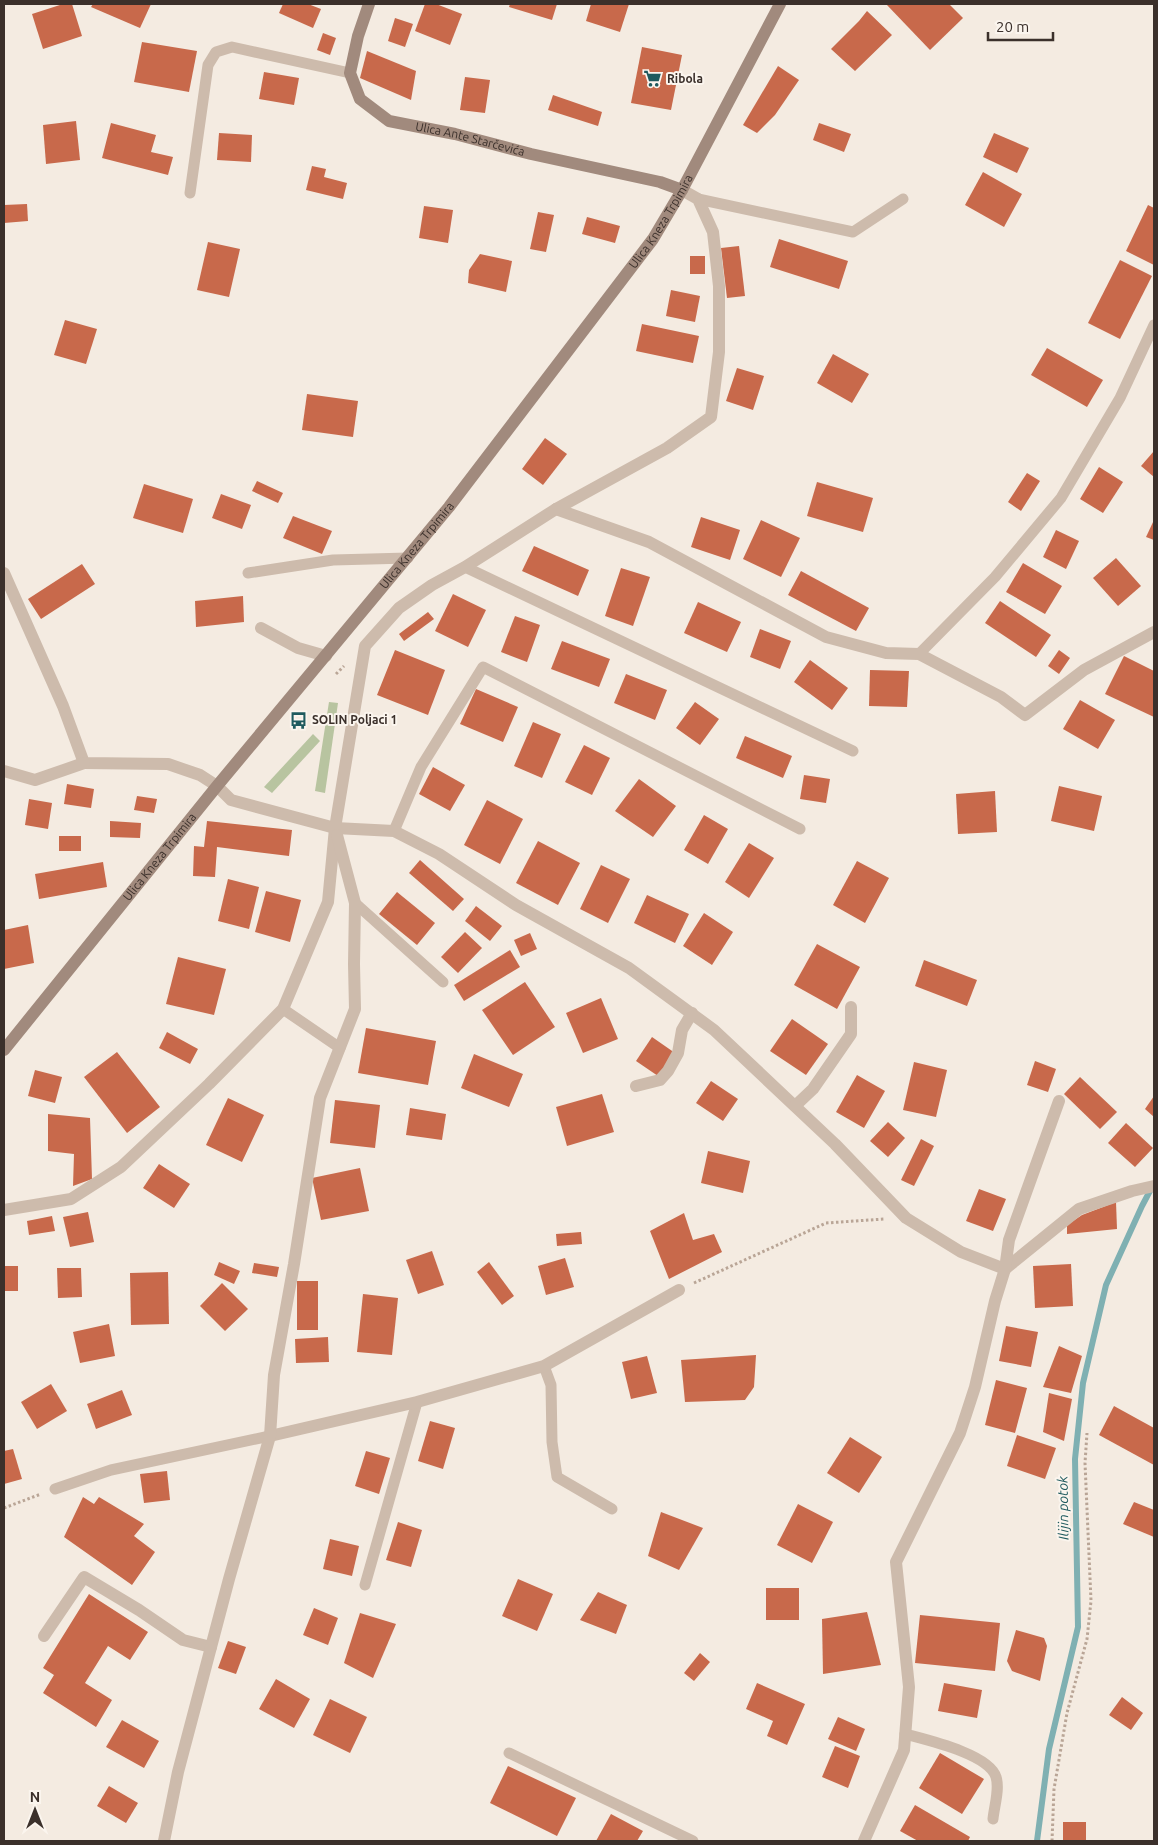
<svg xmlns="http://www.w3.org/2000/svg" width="1158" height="1845" viewBox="0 0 1158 1845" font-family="Ubuntu,sans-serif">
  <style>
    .green { fill: #b8c4a0 }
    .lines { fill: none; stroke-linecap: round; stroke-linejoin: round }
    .stream { stroke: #7fb0b2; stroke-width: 6 }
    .building { fill: #c8694b }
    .path { stroke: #b9a596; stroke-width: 3; stroke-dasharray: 2.5 2.5; stroke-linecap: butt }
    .lane { stroke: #cdbbac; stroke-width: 11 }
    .street { stroke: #cdbbac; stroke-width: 12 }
    .secondary { stroke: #a18a7d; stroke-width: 12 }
    .labels { text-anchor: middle; stroke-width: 4; stroke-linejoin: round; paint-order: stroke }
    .poi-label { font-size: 12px; font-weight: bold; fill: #3b302b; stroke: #fbf5ee; text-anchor: start }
    .street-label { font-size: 12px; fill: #3b302b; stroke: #fbf5ee }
    .water-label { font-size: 14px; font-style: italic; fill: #1f5a5e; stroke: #fbf5ee }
  </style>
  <rect width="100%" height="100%" fill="#f4ebe1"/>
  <g class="green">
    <polygon points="329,702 338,703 325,793 315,791"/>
    <polygon points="313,734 320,741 272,793 264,787"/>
  </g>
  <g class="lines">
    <polyline class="stream" points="1037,1841 1049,1749 1078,1627 1075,1459 1083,1383 1106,1285 1142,1206 1152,1187"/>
  </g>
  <g class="building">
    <polygon points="63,4 72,4 82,36 43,49 32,14"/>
    <polygon points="93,4 151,4 140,28 91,7"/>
    <polygon points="283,4 308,4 321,9 313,28 279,13"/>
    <polygon points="425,4 436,4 462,14 450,45 415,31"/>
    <polygon points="510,4 557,4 552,20 509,7"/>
    <polygon points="591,4 629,4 620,32 586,21"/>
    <polygon points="886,4 949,4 963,18 930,50"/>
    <polygon points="867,11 892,35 855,71 831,49 859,21"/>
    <polygon points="395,18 413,24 405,47 388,41"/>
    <polygon points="323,33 336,38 330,55 317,50"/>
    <polygon points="142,42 197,51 189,92 134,82"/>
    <polygon points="642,47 682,55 671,110 631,103"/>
    <polygon points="367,51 416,71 411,100 360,78"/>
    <polygon points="778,66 799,80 775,115 757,133 743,125"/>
    <polygon points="264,72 299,78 294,105 259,99"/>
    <polygon points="465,77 490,80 485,113 460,110"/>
    <polygon points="553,95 602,112 598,126 548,110"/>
    <polygon points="76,121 80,160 46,164 43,125"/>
    <polygon points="111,123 156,135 151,152 173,157 168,175 102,158"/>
    <polygon points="819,123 851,134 844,152 813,140"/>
    <polygon points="219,133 252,135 251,162 217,160"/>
    <polygon points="994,133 1029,148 1017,173 983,157"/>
    <polygon points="312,166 326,169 324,177 347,183 343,199 306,190"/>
    <polygon points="983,172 1022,194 1004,227 965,205"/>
    <polygon points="27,204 28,221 4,223 4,205"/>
    <polygon points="1148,205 1154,208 1154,265 1126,251"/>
    <polygon points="424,206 453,210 448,243 419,238"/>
    <polygon points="538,212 554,215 546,252 530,249"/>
    <polygon points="587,217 620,226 615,243 582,234"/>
    <polygon points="779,239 848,261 839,289 770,267"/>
    <polygon points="208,242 240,249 229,297 197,290"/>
    <polygon points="739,246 745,296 727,298 721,248"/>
    <polygon points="480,254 512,261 506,292 468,283 469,270"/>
    <rect x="690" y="256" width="15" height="18"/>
    <polygon points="1120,260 1152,276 1120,339 1088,323"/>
    <polygon points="671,290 700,296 695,322 666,316"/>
    <polygon points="65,320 97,329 86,364 54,355"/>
    <polygon points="642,324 699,336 693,363 636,351"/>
    <polygon points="1047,348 1103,380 1087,407 1031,375"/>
    <polygon points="833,354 869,374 852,403 817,383"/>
    <polygon points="737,368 764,376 753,410 726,401"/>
    <polygon points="307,394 358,401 353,437 302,430"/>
    <polygon points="545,438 567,454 543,485 522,469"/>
    <polygon points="1154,451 1154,477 1141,466"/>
    <polygon points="1099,467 1123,482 1103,513 1080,499"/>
    <polygon points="1027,473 1040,481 1021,511 1008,502"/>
    <polygon points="257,481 283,493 278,503 252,491"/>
    <polygon points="817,482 873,498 863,532 807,516"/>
    <polygon points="144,484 193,499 183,533 133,518"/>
    <polygon points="221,494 251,505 242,529 212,518"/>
    <polygon points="293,516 332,531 322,554 283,538"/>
    <polygon points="701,517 740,530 730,560 691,547"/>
    <polygon points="761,520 800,538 781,577 743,559"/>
    <polygon points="1154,520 1154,540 1146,537"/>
    <polygon points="1056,530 1079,541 1066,569 1043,557"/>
    <polygon points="534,546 589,570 578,596 522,571"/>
    <polygon points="1116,558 1141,586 1118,606 1093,578"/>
    <polygon points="1023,563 1062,586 1045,614 1006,592"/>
    <polygon points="82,564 95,584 41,619 28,599"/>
    <polygon points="621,568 650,577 633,626 605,616"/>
    <polygon points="801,571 869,608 856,631 788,595"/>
    <polygon points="453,594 486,610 468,647 435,631"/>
    <polygon points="243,596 244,622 196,627 195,601"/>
    <polygon points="1000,601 1051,635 1036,657 985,623"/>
    <polygon points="698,602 741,622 727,652 684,633"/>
    <polygon points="428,612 434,619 404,641 399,634"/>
    <polygon points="515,616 540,625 527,662 501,652"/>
    <polygon points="760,629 791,641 780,669 750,657"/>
    <polygon points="562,641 610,659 599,687 551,669"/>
    <polygon points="395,650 445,670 428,715 377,695"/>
    <polygon points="1059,650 1070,658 1059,674 1048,666"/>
    <polygon points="1124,656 1154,671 1154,717 1105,694"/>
    <polygon points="810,660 848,688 832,710 794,682"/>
    <polygon points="870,670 909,671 907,707 869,706"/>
    <polygon points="626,674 667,690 655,720 614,703"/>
    <polygon points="476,689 518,707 503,742 460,724"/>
    <polygon points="1080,700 1115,720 1098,749 1063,729"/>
    <polygon points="695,702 719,719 700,745 676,728"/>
    <polygon points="533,722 561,734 542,778 514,766"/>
    <polygon points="745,736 792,756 783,778 736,758"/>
    <polygon points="584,745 610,758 592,795 565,782"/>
    <polygon points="433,767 465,785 450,811 419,794"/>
    <polygon points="804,775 830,779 826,803 800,799"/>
    <polygon points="639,779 676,806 653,837 615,811"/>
    <polygon points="67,784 94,789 91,808 64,804"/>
    <polygon points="1059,786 1102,796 1094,831 1051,821"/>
    <polygon points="995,791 997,832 958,834 956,794"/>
    <polygon points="137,796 157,799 154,813 134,810"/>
    <polygon points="29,799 52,803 48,829 25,825"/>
    <polygon points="487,800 523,819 500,864 464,845"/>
    <polygon points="704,815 728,829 708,864 684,850"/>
    <polygon points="110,821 141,823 140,838 110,837"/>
    <polygon points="207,821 292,830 289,856 217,847 215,877 193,876 194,846 204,847"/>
    <rect x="59" y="836" width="22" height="15"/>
    <polygon points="538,841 580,863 558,905 516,883"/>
    <polygon points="749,843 774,858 749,898 725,882"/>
    <polygon points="420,860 464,899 453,911 409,873"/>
    <polygon points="857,861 889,878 865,923 833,905"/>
    <polygon points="103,862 107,887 39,899 35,874"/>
    <polygon points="601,865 630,879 608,923 580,909"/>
    <polygon points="228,879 259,887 249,929 218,921"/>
    <polygon points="266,891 301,900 290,942 255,932"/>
    <polygon points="397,892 435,923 417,945 379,914"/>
    <polygon points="647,895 689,914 675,943 634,923"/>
    <polygon points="476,906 502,926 490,941 465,921"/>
    <polygon points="704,913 733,932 712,965 683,946"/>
    <polygon points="28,925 34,963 4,969 4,930"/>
    <polygon points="465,932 482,948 458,973 441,957"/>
    <polygon points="530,933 537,949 521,956 514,940"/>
    <polygon points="817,944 860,967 837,1009 794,985"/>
    <polygon points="510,950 520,967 464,1001 454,985"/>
    <polygon points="178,957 226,969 214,1015 166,1004"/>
    <polygon points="924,960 977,980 967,1006 915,986"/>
    <polygon points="525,982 555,1027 513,1055 482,1010"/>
    <polygon points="601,998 618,1039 583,1053 566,1013"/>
    <polygon points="792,1019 828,1044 806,1075 770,1051"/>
    <polygon points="366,1028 436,1041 428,1085 358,1073"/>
    <polygon points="167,1032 198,1049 190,1064 159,1048"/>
    <polygon points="652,1037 675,1053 658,1076 636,1061"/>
    <polygon points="117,1052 160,1107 127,1133 84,1077"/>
    <polygon points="474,1054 523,1074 509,1107 461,1088"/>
    <polygon points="1035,1061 1056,1069 1048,1092 1027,1085"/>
    <polygon points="914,1062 947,1070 936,1117 903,1110"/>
    <polygon points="35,1070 62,1077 55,1103 28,1096"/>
    <polygon points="857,1075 885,1091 864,1128 836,1112"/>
    <polygon points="1080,1077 1117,1112 1100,1129 1064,1094"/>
    <polygon points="711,1081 738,1099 723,1121 696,1103"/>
    <polygon points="602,1094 614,1132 567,1146 556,1107"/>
    <polygon points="1154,1096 1154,1117 1145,1109"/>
    <polygon points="228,1098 264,1115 242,1162 206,1145"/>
    <polygon points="335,1100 380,1105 375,1148 330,1143"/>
    <polygon points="410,1108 446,1114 442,1140 406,1135"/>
    <polygon points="48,1114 90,1118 92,1179 73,1186 74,1154 48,1151"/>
    <polygon points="888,1122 905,1138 888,1157 870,1141"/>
    <polygon points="1126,1123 1153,1148 1135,1167 1108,1143"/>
    <polygon points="921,1139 934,1146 914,1186 901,1180"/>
    <polygon points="708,1151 750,1161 743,1193 701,1183"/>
    <polygon points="159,1164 190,1184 174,1208 143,1188"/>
    <polygon points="360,1168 369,1211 321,1220 312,1178"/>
    <polygon points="979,1189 1006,1199 993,1231 966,1221"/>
    <polygon points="1116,1202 1117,1229 1067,1234 1067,1225 1082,1215"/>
    <polygon points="88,1212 94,1242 70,1247 63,1217"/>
    <polygon points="684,1213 693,1240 714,1234 722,1252 669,1279 650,1231"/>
    <polygon points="52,1216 55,1231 29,1235 27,1221"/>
    <polygon points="581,1232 582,1244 557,1246 556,1234"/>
    <polygon points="432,1251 444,1285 418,1294 406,1260"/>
    <polygon points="565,1258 574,1287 546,1295 538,1266"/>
    <polygon points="219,1262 240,1271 234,1284 214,1275"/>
    <polygon points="489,1262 514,1296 502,1305 477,1272"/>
    <polygon points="254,1263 279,1267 277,1277 252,1273"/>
    <polygon points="1071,1264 1073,1306 1035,1308 1033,1266"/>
    <rect x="4" y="1266" width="14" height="25"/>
    <polygon points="57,1268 81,1268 82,1297 58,1298"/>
    <polygon points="168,1272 169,1324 131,1325 130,1273"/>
    <rect x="297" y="1281" width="21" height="49"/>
    <polygon points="222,1283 248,1309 225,1331 200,1306"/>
    <polygon points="363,1294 398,1298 392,1355 357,1352"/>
    <polygon points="109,1324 115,1356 80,1363 73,1332"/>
    <polygon points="1006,1326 1038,1332 1031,1367 999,1361"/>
    <polygon points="328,1337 329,1362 296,1363 295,1339"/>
    <polygon points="1059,1346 1082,1356 1071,1393 1043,1387"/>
    <polygon points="756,1355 754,1387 745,1400 685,1402 681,1360"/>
    <polygon points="647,1356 657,1393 631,1399 622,1362"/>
    <polygon points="996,1380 1027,1388 1015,1433 985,1425"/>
    <polygon points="51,1384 67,1411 37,1429 21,1402"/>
    <polygon points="122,1390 132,1415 96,1429 87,1404"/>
    <polygon points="1049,1393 1072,1399 1064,1441 1043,1432"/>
    <polygon points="1114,1406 1154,1428 1154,1465 1099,1435"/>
    <polygon points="430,1421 455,1428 443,1469 418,1461"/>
    <polygon points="1017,1435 1056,1448 1045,1479 1007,1466"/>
    <polygon points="850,1437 882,1457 859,1493 827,1473"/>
    <polygon points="13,1449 22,1479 4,1484 4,1451"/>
    <polygon points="366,1451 390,1458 379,1494 355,1486"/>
    <polygon points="167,1471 170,1500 144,1503 140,1474"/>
    <polygon points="83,1497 94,1504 99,1497 144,1524 134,1536 155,1552 132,1585 64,1537"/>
    <polygon points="1134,1502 1154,1510 1154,1537 1123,1524"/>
    <polygon points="798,1504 833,1522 812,1563 777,1545"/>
    <polygon points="661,1512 703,1528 679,1570 648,1556"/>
    <polygon points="398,1522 422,1530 411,1567 386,1560"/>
    <polygon points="330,1539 359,1546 352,1576 323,1569"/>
    <polygon points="518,1579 553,1594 537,1631 502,1616"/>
    <rect x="766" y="1588" width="33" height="32"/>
    <polygon points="598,1592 627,1605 616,1634 580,1620"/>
    <polygon points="89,1594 148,1632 130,1660 108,1646 85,1683 112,1700 96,1727 43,1693 54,1675 43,1668"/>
    <polygon points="314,1608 338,1618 328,1645 303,1635"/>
    <polygon points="867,1612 881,1665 823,1674 822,1619"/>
    <polygon points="360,1613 396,1624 373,1678 344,1663"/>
    <polygon points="920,1615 1000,1623 995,1671 915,1663"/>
    <polygon points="1016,1630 1044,1638 1047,1646 1040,1681 1012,1671 1007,1661"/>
    <polygon points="228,1641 246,1647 236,1674 218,1668"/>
    <polygon points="700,1653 710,1662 694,1681 684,1673"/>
    <polygon points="276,1679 310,1699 294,1728 259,1709"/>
    <polygon points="757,1683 805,1704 787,1745 767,1736 773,1721 746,1709"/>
    <polygon points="944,1683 982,1690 977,1718 938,1711"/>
    <polygon points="1122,1697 1143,1713 1131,1730 1109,1715"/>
    <polygon points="330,1699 367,1717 350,1753 313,1735"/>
    <polygon points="838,1717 865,1729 856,1751 828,1739"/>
    <polygon points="122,1720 159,1741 144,1768 106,1747"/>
    <polygon points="835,1746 860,1756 848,1788 822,1777"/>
    <polygon points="940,1753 984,1779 962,1814 919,1788"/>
    <polygon points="508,1766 576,1798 557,1836 490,1803"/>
    <polygon points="109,1786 138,1803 126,1823 97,1806"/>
    <polygon points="915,1805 970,1837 968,1841 918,1841 900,1831"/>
    <polygon points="611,1814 643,1831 637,1841 596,1841"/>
    <rect x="1063" y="1822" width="23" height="19"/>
  </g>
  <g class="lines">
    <g class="path">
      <polyline points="336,674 344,666"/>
      <polyline points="694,1283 826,1223 884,1219"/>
      <polyline points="4,1508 41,1494"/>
      <polyline points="1052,1841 1054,1789 1067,1713 1087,1639 1091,1601 1085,1463 1087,1433"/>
    </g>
    <g class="lane">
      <polyline points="190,193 208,65 216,52 232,47 350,73"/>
      <polyline points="698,199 853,232 903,199"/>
      <polyline points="465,567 853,751"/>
      <polyline points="248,573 333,560 408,558"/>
      <polyline points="919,654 995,577 1061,498 1120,398 1154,325"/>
      <polyline points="394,831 421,767 483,667 800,829"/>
      <polyline points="355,903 443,982"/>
      <polyline points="283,1009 340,1048"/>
      <polyline points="544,1366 551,1385 552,1442 557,1477 612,1509"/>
      <polyline points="55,1489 111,1470 270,1436"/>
      <polyline points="365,1585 417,1402"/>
      <path d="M905 1734C927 1740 989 1754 996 1777 1000 1789 994 1807 993 1819"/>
      <polyline points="509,1753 693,1841"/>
    </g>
    <g class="street">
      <polyline points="556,509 649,542 826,637 886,653 919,654 1001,697 1025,715 1084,670 1154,632"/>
      <polyline points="4,573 63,706 84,763 168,764 200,775 217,786 231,800 335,828 394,831 439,854 516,905 629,968 714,1030 835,1144 906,1218 961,1252 1005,1269"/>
      <polyline points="261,628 298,648 326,656"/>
      <polyline points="4,771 35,780 84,763"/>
      <polyline points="636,1086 660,1080 668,1071 678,1053 682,1030 692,1013"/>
      <polyline points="795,1106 813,1089 851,1034 851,1007"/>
      <polyline points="4,1210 71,1199 121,1167 209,1084 283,1009 328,902 335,828 365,646 399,608 432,585 465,567 556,509 667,448 711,417 719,352 719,286 713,232 698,199 682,190"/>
      <polyline points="1005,1269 1079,1209 1132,1191 1154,1186"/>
      <polyline points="270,1436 417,1402 544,1366 679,1290"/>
      <polyline points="44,1636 84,1577 139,1610 183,1640 211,1647"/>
      <polyline points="164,1841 178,1772 229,1579 270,1436 274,1375 294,1264 320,1098 355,1009 354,964 355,903 337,835"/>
      <polyline points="864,1841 904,1750 909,1687 896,1562 960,1433 975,1387 995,1301 1005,1269 1009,1240 1059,1101"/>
    </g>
    <g class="secondary">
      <path id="s1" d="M369 4 358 36 350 73 360 99 389 121 455 134 531 154 660 182 682 190"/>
      <path id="s2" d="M4 1050 217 786 449 507 653 239 682 190 780 4"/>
    </g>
  </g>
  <defs>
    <symbol id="supermarket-bare" viewBox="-9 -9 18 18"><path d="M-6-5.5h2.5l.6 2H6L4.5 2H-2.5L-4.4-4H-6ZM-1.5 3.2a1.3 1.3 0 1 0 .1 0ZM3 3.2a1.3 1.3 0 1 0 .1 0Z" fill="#1f5a5e" stroke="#fbf5ee" stroke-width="2.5" paint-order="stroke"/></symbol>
    <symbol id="bus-bare" viewBox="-9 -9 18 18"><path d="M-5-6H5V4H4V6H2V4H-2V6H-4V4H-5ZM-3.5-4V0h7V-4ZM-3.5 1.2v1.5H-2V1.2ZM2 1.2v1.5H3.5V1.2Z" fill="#1f5a5e" stroke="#fbf5ee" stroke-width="2.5" paint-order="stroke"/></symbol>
  </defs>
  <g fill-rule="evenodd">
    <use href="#supermarket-bare" x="640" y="66" width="25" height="25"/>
    <use href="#bus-bare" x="286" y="708" width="25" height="25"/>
  </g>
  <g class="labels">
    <g class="poi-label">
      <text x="667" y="83">Ribola</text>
      <text x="312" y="724">SOLIN Poljaci 1</text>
    </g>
    <g class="street-label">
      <text dy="4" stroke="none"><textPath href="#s1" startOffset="219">Ulica Ante Starčevića</textPath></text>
      <text dy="4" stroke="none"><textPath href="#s2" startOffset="1058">Ulica Kneza Trpimira</textPath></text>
      <text dy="4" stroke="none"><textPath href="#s2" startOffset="652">Ulica Kneza Trpimira</textPath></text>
      <text dy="4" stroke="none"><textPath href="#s2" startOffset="248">Ulica Kneza Trpimira</textPath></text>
    </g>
    <g class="water-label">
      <text transform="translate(1063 1508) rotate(-91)" y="5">Ilijin potok</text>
    </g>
  </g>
  <rect width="1158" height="1845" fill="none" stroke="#3b302b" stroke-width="10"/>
  <g transform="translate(35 1810)" stroke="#fbf5ee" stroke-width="4" paint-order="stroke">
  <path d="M0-4L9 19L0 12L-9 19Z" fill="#3b302b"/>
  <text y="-8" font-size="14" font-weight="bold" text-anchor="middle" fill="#3b302b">N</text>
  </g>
  <path d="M988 32v8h65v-8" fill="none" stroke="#3b302b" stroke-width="2.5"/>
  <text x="996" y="32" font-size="15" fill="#3b302b" stroke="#fbf5ee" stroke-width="4" paint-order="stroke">20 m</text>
</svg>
